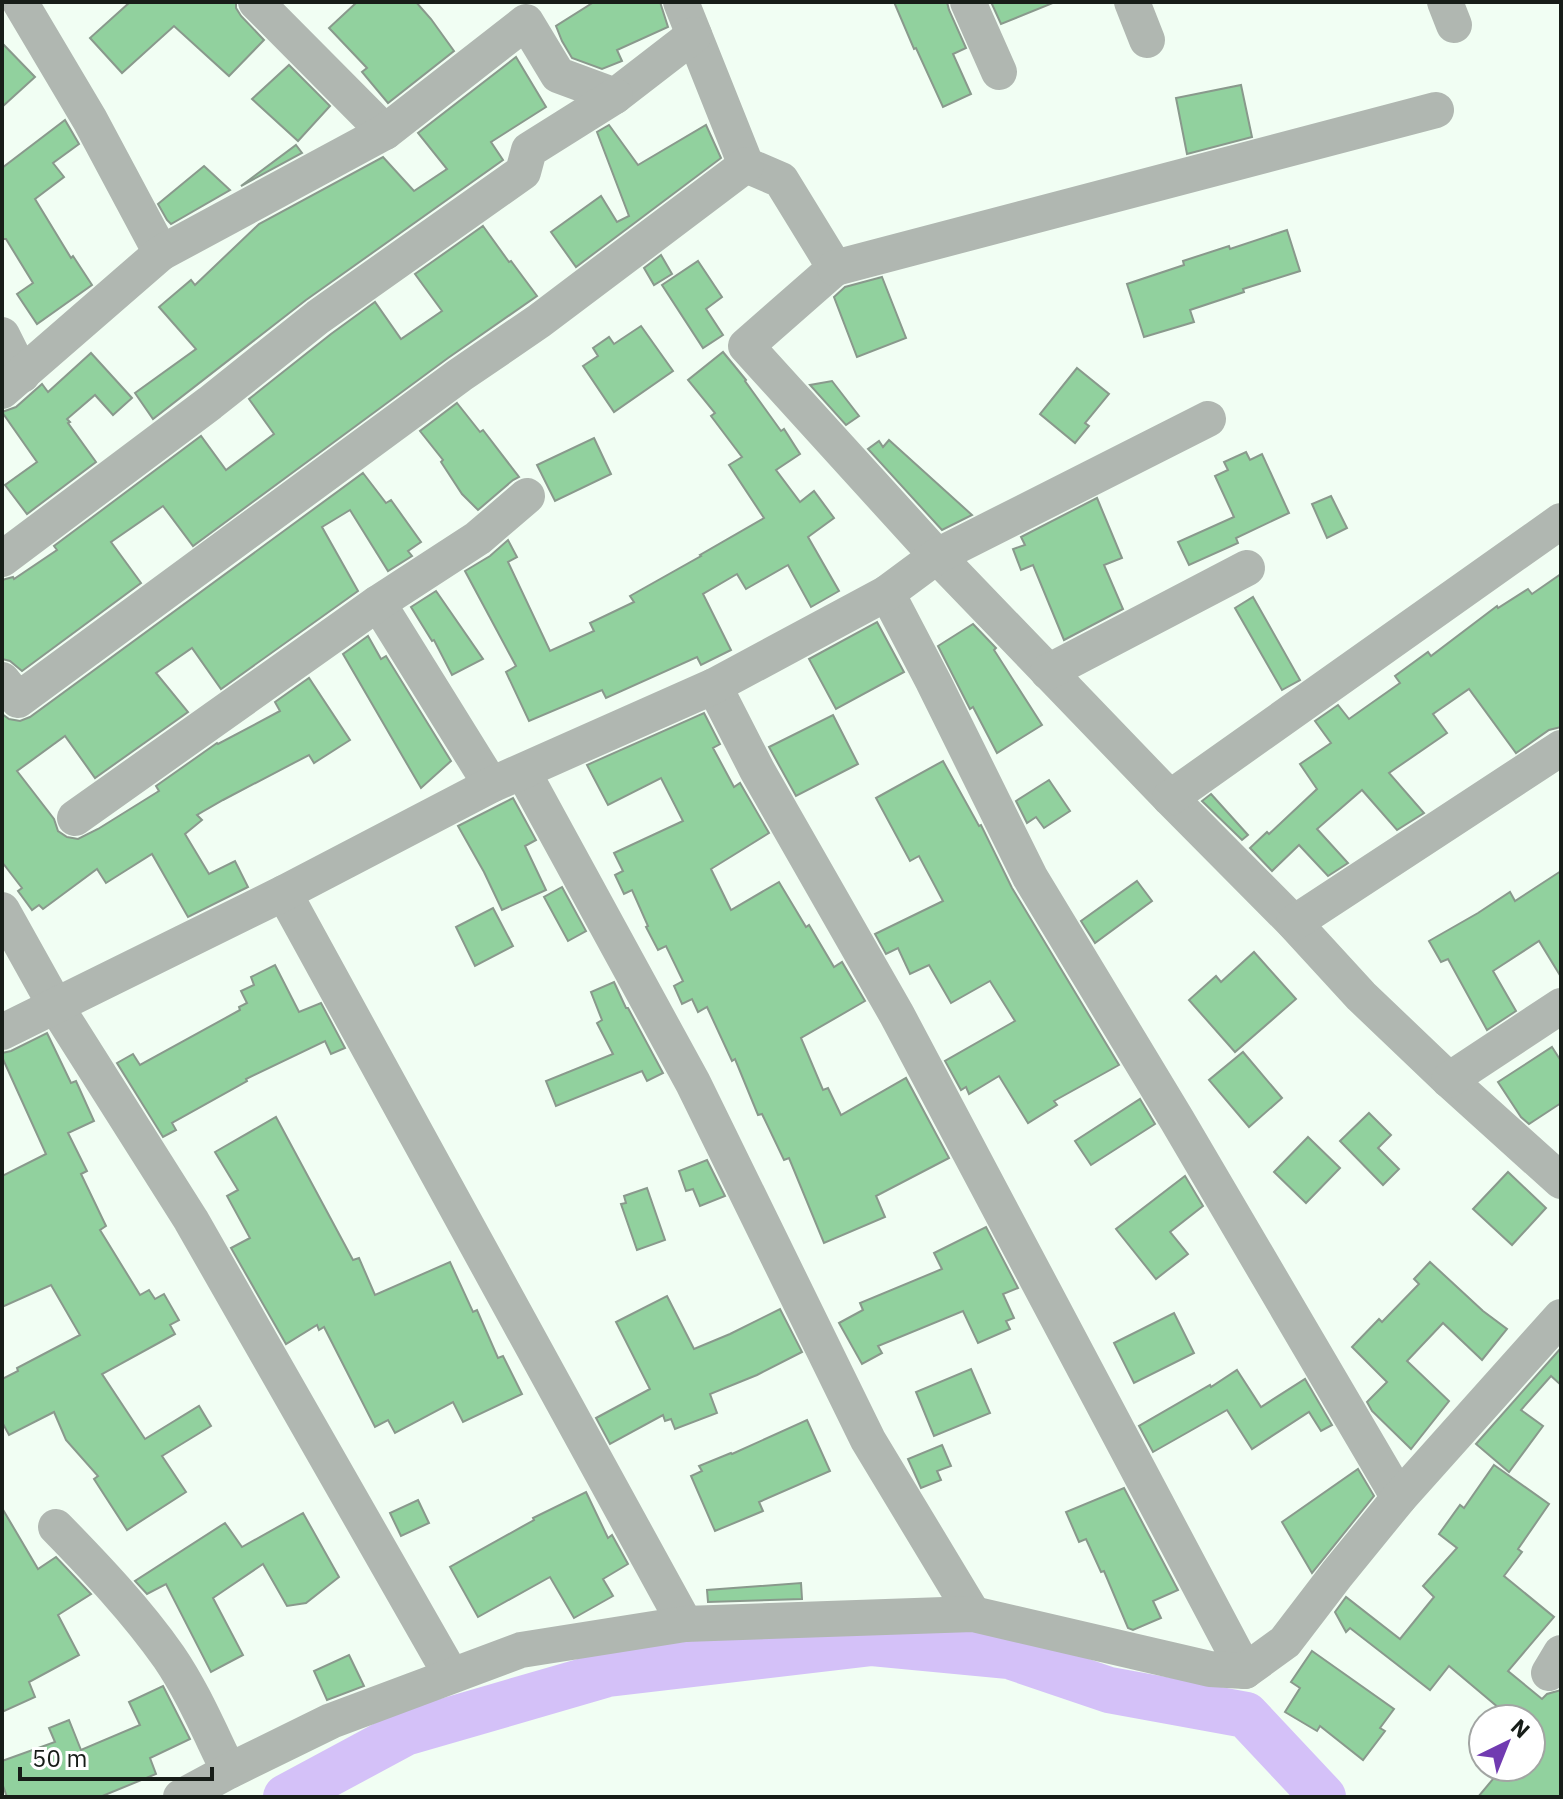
<svg xmlns="http://www.w3.org/2000/svg" width="1563" height="1799" viewBox="0 0 1563 1799" font-family="'IBM Plex Sans',sans-serif">
  <style>
    .lines { fill: none; stroke-linecap: round; stroke-linejoin: round }
    .river { stroke: #d4c1f8; stroke-width: 46 }
    .building { fill: #91d19e; stroke: #89998c; stroke-width: 2 }
    .minor { stroke: #b0b7b1; stroke-width: 36 }
  </style>
  <rect width="100%" height="100%" fill="#f1fef3"/>
  <g class="lines">
    <polyline class="river" points="286,1797 405,1733 608,1674 872,1643 1009,1656 1109,1690 1246,1715 1323,1797"/>
  </g>
  <g class="building">
    <polygon points="130,2 236,2 236,8 241,16 264,40 229,76 174,26 122,73 90,38"/>
    <polygon points="357,2 416,2 431,19 454,51 388,103 362,72 367,68 329,28"/>
    <polygon points="594,2 660,2 668,27 617,50 622,61 602,69 572,58 562,41 556,26"/>
    <polygon points="894,2 947,2 949,10 966,48 953,54 971,94 943,107 916,48 914,49"/>
    <polygon points="991,2 1052,2 1053,3 1001,24"/>
    <polygon points="2,43 35,77 2,107"/>
    <polygon points="516,57 546,107 491,142 503,160 306,300 153,419 135,393 196,349 159,307 191,280 195,285 259,224 383,157 414,191 447,169 418,133"/>
    <polygon points="289,65 330,106 298,141 252,99"/>
    <polygon points="1241,85 1252,137 1187,154 1176,98"/>
    <polygon points="65,120 79,144 53,163 64,177 35,199 71,258 73,256 92,285 37,324 17,294 33,283 6,239 2,239 2,168"/>
    <polygon points="609,125 638,165 706,125 721,158 576,267 551,232 601,196 617,222 629,216 597,132"/>
    <polygon points="296,145 302,153 241,186"/>
    <polygon points="204,166 230,190 171,224 167,220 158,204"/>
    <polygon points="483,226 509,262 511,261 537,296 448,358 193,546 163,506 111,542 141,583 22,671 10,661 2,659 2,580 13,577 14,579 57,550 54,546 201,436 226,470 274,434 249,399 331,334 375,302 401,339 442,311 415,274"/>
    <polygon points="1287,230 1300,271 1243,289 1244,292 1190,310 1194,322 1144,337 1127,284 1184,265 1183,261 1229,246 1230,249"/>
    <polygon points="661,255 672,274 654,285 644,268"/>
    <polygon points="698,261 722,297 706,309 723,335 703,348 662,285"/>
    <polygon points="882,277 906,338 857,357 834,297 845,287"/>
    <polygon points="641,326 673,371 614,412 583,366 598,356 593,348 609,337 614,344"/>
    <polygon points="723,352 746,380 745,381 781,431 784,429 800,454 776,470 800,502 814,491 834,518 808,537 839,591 811,607 788,565 746,589 737,574 703,594 731,650 701,665 697,657 606,698 602,690 529,721 506,672 516,666 465,571 490,556 508,540 517,557 508,562 550,651 594,631 590,623 634,602 630,596 701,556 700,555 764,518 729,465 742,457 711,416 715,413 688,380"/>
    <polygon points="91,353 132,398 113,415 95,395 67,419 70,422 68,423 96,462 27,514 5,485 37,462 2,412 16,407 42,384 48,392"/>
    <polygon points="1077,368 1109,394 1085,423 1089,426 1075,443 1040,414"/>
    <polygon points="832,381 859,416 846,425 810,385"/>
    <polygon points="457,403 480,432 483,430 519,477 513,480 478,510 462,494 441,462 443,460 420,431"/>
    <polygon points="594,438 611,474 555,501 537,465"/>
    <polygon points="889,440 972,515 942,530 868,449 879,441 883,447"/>
    <polygon points="1246,452 1250,460 1262,454 1289,513 1236,538 1238,543 1189,565 1178,542 1234,517 1215,476 1228,470 1224,462"/>
    <polygon points="363,473 386,503 391,500 421,542 408,551 412,556 388,571 350,510 322,527 358,591 221,689 192,648 156,673 188,712 95,778 65,736 17,771 54,819 58,831 67,837 78,839 98,829 159,791 156,786 217,743 218,744 280,711 275,702 309,678 350,740 314,763 309,755 223,800 197,815 202,820 185,834 209,874 235,861 248,887 188,917 152,854 106,883 97,869 43,909 39,905 32,910 18,891 22,888 2,862 2,714 9,719 20,721 30,717"/>
    <polygon points="1331,496 1347,528 1327,538 1312,504"/>
    <polygon points="1097,498 1122,558 1104,565 1123,609 1064,640 1033,565 1021,570 1013,549 1025,545 1021,537"/>
    <polygon points="1561,574 1561,727 1549,730 1516,753 1469,689 1433,714 1447,733 1389,773 1424,813 1397,830 1362,790 1317,829 1348,863 1328,876 1299,845 1272,871 1250,848 1267,832 1269,834 1317,789 1300,764 1331,743 1315,721 1338,705 1349,719 1400,683 1395,676 1428,652 1431,656 1497,606 1498,608 1528,589 1532,594"/>
    <polygon points="436,591 483,659 452,675 434,640 432,641 411,607"/>
    <polygon points="1253,597 1300,680 1282,690 1235,608"/>
    <polygon points="877,622 904,672 836,709 809,659"/>
    <polygon points="973,624 996,648 994,650 1042,725 997,753 973,707 970,709 938,646"/>
    <polygon points="368,636 381,659 386,656 451,761 421,788 343,654"/>
    <polygon points="704,713 720,744 713,748 734,787 740,783 769,833 711,869 731,910 779,882 806,927 809,925 834,967 842,962 865,1001 801,1038 823,1090 828,1088 841,1115 906,1078 949,1158 876,1196 885,1217 824,1243 789,1158 784,1160 762,1114 758,1115 735,1059 732,1061 707,1007 698,1012 692,999 682,1004 674,986 683,981 666,946 658,950 646,927 648,926 632,890 624,894 615,875 623,871 614,853 683,821 661,778 608,805 587,765"/>
    <polygon points="833,715 858,764 796,796 769,747"/>
    <polygon points="943,761 979,826 981,825 1012,888 1119,1065 1054,1101 1057,1105 1028,1123 999,1076 969,1094 966,1087 961,1090 945,1061 1015,1021 990,981 951,1003 929,965 910,974 898,948 886,954 875,934 943,901 919,856 910,861 876,798"/>
    <polygon points="1049,780 1070,811 1044,828 1036,817 1027,823 1016,801"/>
    <polygon points="1211,794 1248,835 1242,840 1202,801"/>
    <polygon points="513,798 536,840 525,846 546,890 502,910 484,872 458,826"/>
    <polygon points="1561,871 1561,977 1539,941 1493,971 1516,1011 1487,1030 1448,959 1441,962 1429,941 1478,913 1510,892 1515,901"/>
    <polygon points="1137,881 1152,901 1095,943 1081,921"/>
    <polygon points="562,887 586,931 568,941 544,897"/>
    <polygon points="493,908 513,946 475,966 456,927"/>
    <polygon points="1254,952 1296,999 1235,1052 1189,1000 1216,976 1221,982"/>
    <polygon points="275,965 299,1012 321,1003 345,1048 331,1054 325,1041 246,1079 247,1081 172,1123 176,1130 163,1137 117,1063 133,1054 140,1065 240,1010 239,1007 247,1003 241,991 254,985 251,977"/>
    <polygon points="614,982 626,1008 628,1008 663,1073 647,1081 642,1071 556,1106 546,1081 613,1054 597,1023 602,1020 591,992"/>
    <polygon points="47,1033 71,1083 76,1081 94,1121 68,1133 87,1171 81,1174 106,1226 100,1230 140,1295 149,1290 155,1299 164,1294 179,1320 170,1325 175,1334 102,1374 145,1439 199,1406 211,1426 162,1456 186,1492 127,1530 94,1479 98,1476 66,1440 54,1412 9,1435 2,1422 2,1379 18,1371 17,1368 80,1335 51,1285 2,1307 2,1176 46,1154 2,1057 2,1053 11,1051"/>
    <polygon points="1552,1047 1561,1061 1561,1103 1529,1124 1521,1117 1498,1082"/>
    <polygon points="1243,1052 1282,1098 1249,1127 1209,1080"/>
    <polygon points="1140,1099 1155,1124 1091,1165 1075,1141"/>
    <polygon points="1369,1113 1391,1135 1378,1148 1399,1169 1383,1185 1340,1141"/>
    <polygon points="276,1117 353,1260 359,1258 375,1295 450,1262 473,1312 477,1310 498,1358 503,1356 522,1394 463,1422 453,1402 395,1433 388,1420 375,1427 324,1327 319,1330 317,1325 286,1344 231,1248 250,1238 227,1196 238,1190 215,1152"/>
    <polygon points="1308,1137 1340,1168 1306,1203 1274,1172"/>
    <polygon points="707,1160 725,1196 700,1206 693,1189 686,1191 679,1171"/>
    <polygon points="1508,1172 1546,1208 1512,1245 1473,1209"/>
    <polygon points="1185,1176 1203,1206 1170,1232 1188,1254 1156,1279 1116,1229"/>
    <polygon points="647,1188 665,1240 637,1250 621,1204 626,1203 624,1196"/>
    <polygon points="986,1227 1018,1288 1003,1294 1014,1318 1006,1321 1010,1329 978,1343 963,1311 878,1346 882,1353 862,1364 839,1323 863,1310 860,1303 942,1269 934,1253"/>
    <polygon points="1430,1262 1483,1311 1507,1329 1482,1360 1443,1323 1407,1361 1449,1401 1411,1449 1372,1411 1367,1402 1387,1382 1352,1347 1379,1319 1382,1322 1419,1284 1414,1279"/>
    <polygon points="667,1296 694,1349 730,1334 780,1309 802,1352 757,1375 710,1394 717,1413 675,1429 671,1419 665,1421 663,1415 610,1444 596,1418 650,1389 616,1322"/>
    <polygon points="1174,1313 1194,1353 1134,1383 1114,1343"/>
    <polygon points="1561,1348 1561,1385 1551,1376 1521,1410 1543,1426 1509,1472 1476,1444"/>
    <polygon points="971,1369 990,1413 934,1436 916,1392"/>
    <polygon points="1237,1370 1261,1407 1305,1379 1332,1425 1321,1431 1309,1412 1252,1449 1227,1410 1153,1452 1139,1426 1210,1385 1211,1387"/>
    <polygon points="807,1420 830,1471 759,1502 763,1511 715,1531 691,1476 702,1471 699,1466 731,1453 732,1454"/>
    <polygon points="942,1445 951,1466 937,1471 941,1480 921,1488 908,1459"/>
    <polygon points="1494,1465 1549,1504 1518,1549 1522,1552 1504,1576 1554,1617 1508,1671 1542,1699 1547,1694 1561,1690 1561,1797 1478,1797 1503,1767 1531,1767 1531,1719 1512,1719 1449,1666 1430,1690 1350,1628 1346,1632 1335,1612 1346,1597 1400,1639 1434,1597 1423,1586 1457,1548 1439,1534 1460,1505 1464,1508"/>
    <polygon points="1358,1469 1374,1496 1312,1573 1282,1522"/>
    <polygon points="1124,1488 1178,1590 1153,1601 1161,1618 1133,1630 1128,1628 1104,1571 1101,1572 1086,1539 1079,1542 1066,1512"/>
    <polygon points="586,1492 608,1538 612,1535 628,1564 603,1579 613,1596 574,1618 550,1577 478,1617 450,1567 534,1520 533,1518"/>
    <polygon points="418,1500 429,1523 401,1536 390,1513"/>
    <polygon points="2,1508 38,1569 56,1557 91,1594 58,1615 79,1655 29,1682 35,1697 2,1712"/>
    <polygon points="303,1513 339,1577 306,1603 287,1606 263,1564 213,1598 243,1655 211,1672 166,1584 147,1594 135,1581 225,1523 242,1547"/>
    <polygon points="801,1583 802,1599 708,1602 707,1590"/>
    <polygon points="1312,1651 1394,1709 1380,1728 1385,1731 1363,1760 1320,1726 1317,1731 1285,1712 1300,1688 1291,1682"/>
    <polygon points="349,1655 364,1686 327,1700 314,1671"/>
    <polygon points="163,1686 190,1739 150,1758 156,1774 100,1797 7,1797 2,1783 2,1761 55,1742 49,1728 69,1720 81,1750 140,1725 129,1702"/>
  </g>
  <g class="lines">
    <g class="minor">
      <polyline points="20,2 90,120 161,253"/>
      <polyline points="256,2 385,132"/>
      <polyline points="681,2 746,165 781,180 835,268 746,346 937,556 1170,798 1294,923 1361,996 1449,1080 1561,1181"/>
      <polyline points="968,2 999,72"/>
      <polyline points="1132,2 1147,40"/>
      <polyline points="1445,2 1454,25"/>
      <polyline points="835,268 1436,110"/>
      <polyline points="2,335 22,375"/>
      <polyline points="2,391 161,253 385,132 526,22 558,75 615,96 694,35"/>
      <polyline points="2,559 210,403 318,317 523,172 529,150 615,96"/>
      <polyline points="887,593 933,681 1030,877 1177,1120 1399,1498"/>
      <polyline points="378,603 491,785"/>
      <polyline points="1048,672 1247,568"/>
      <polyline points="2,680 18,700 460,375 539,321 746,165"/>
      <polyline points="714,686 757,770 897,1015 1245,1671"/>
      <polyline points="523,772 693,1083 868,1440 973,1614"/>
      <polyline points="1170,798 1561,521"/>
      <polyline points="75,818 378,603 478,538 527,496"/>
      <polyline points="284,893 685,1624"/>
      <polyline points="2,910 55,1005 191,1220 451,1675"/>
      <polyline points="1294,923 1561,748"/>
      <polyline points="2,1032 284,893 491,785 714,686 887,593 937,556 1208,419"/>
      <polyline points="1449,1080 1561,1006"/>
      <path d="M56 1527C96 1568 136 1610 169 1657 193 1692 210 1733 229 1771"/>
      <polyline points="1549,1673 1561,1653"/>
      <polyline points="181,1797 229,1771 331,1721 521,1650 685,1624 973,1614 1210,1669 1245,1671 1285,1642 1337,1574 1399,1498 1561,1317"/>
    </g>
  </g>
  <rect width="1563" height="1799" fill="none" stroke="#171d18" stroke-width="8"/>
  <g transform="translate(1507 1743) rotate(43)"><circle r="38" fill="#ffffff" stroke="#a2a5a3" stroke-width="2"/>
  <path d="M0-6L14 30L0 20L-14 30Z" fill="#713bb1"/>
  <text y="-12" font-size="22" font-weight="bold" text-anchor="middle" fill="#171d18">N</text>
  </g>
  <path d="M20 1767v12h192v-12" fill="none" stroke="#171d18" stroke-width="4"/>
  <text x="32" y="1767" font-size="24" fill="#171d18" stroke="#ffffff" stroke-width="6" paint-order="stroke">50 m</text>
</svg>
